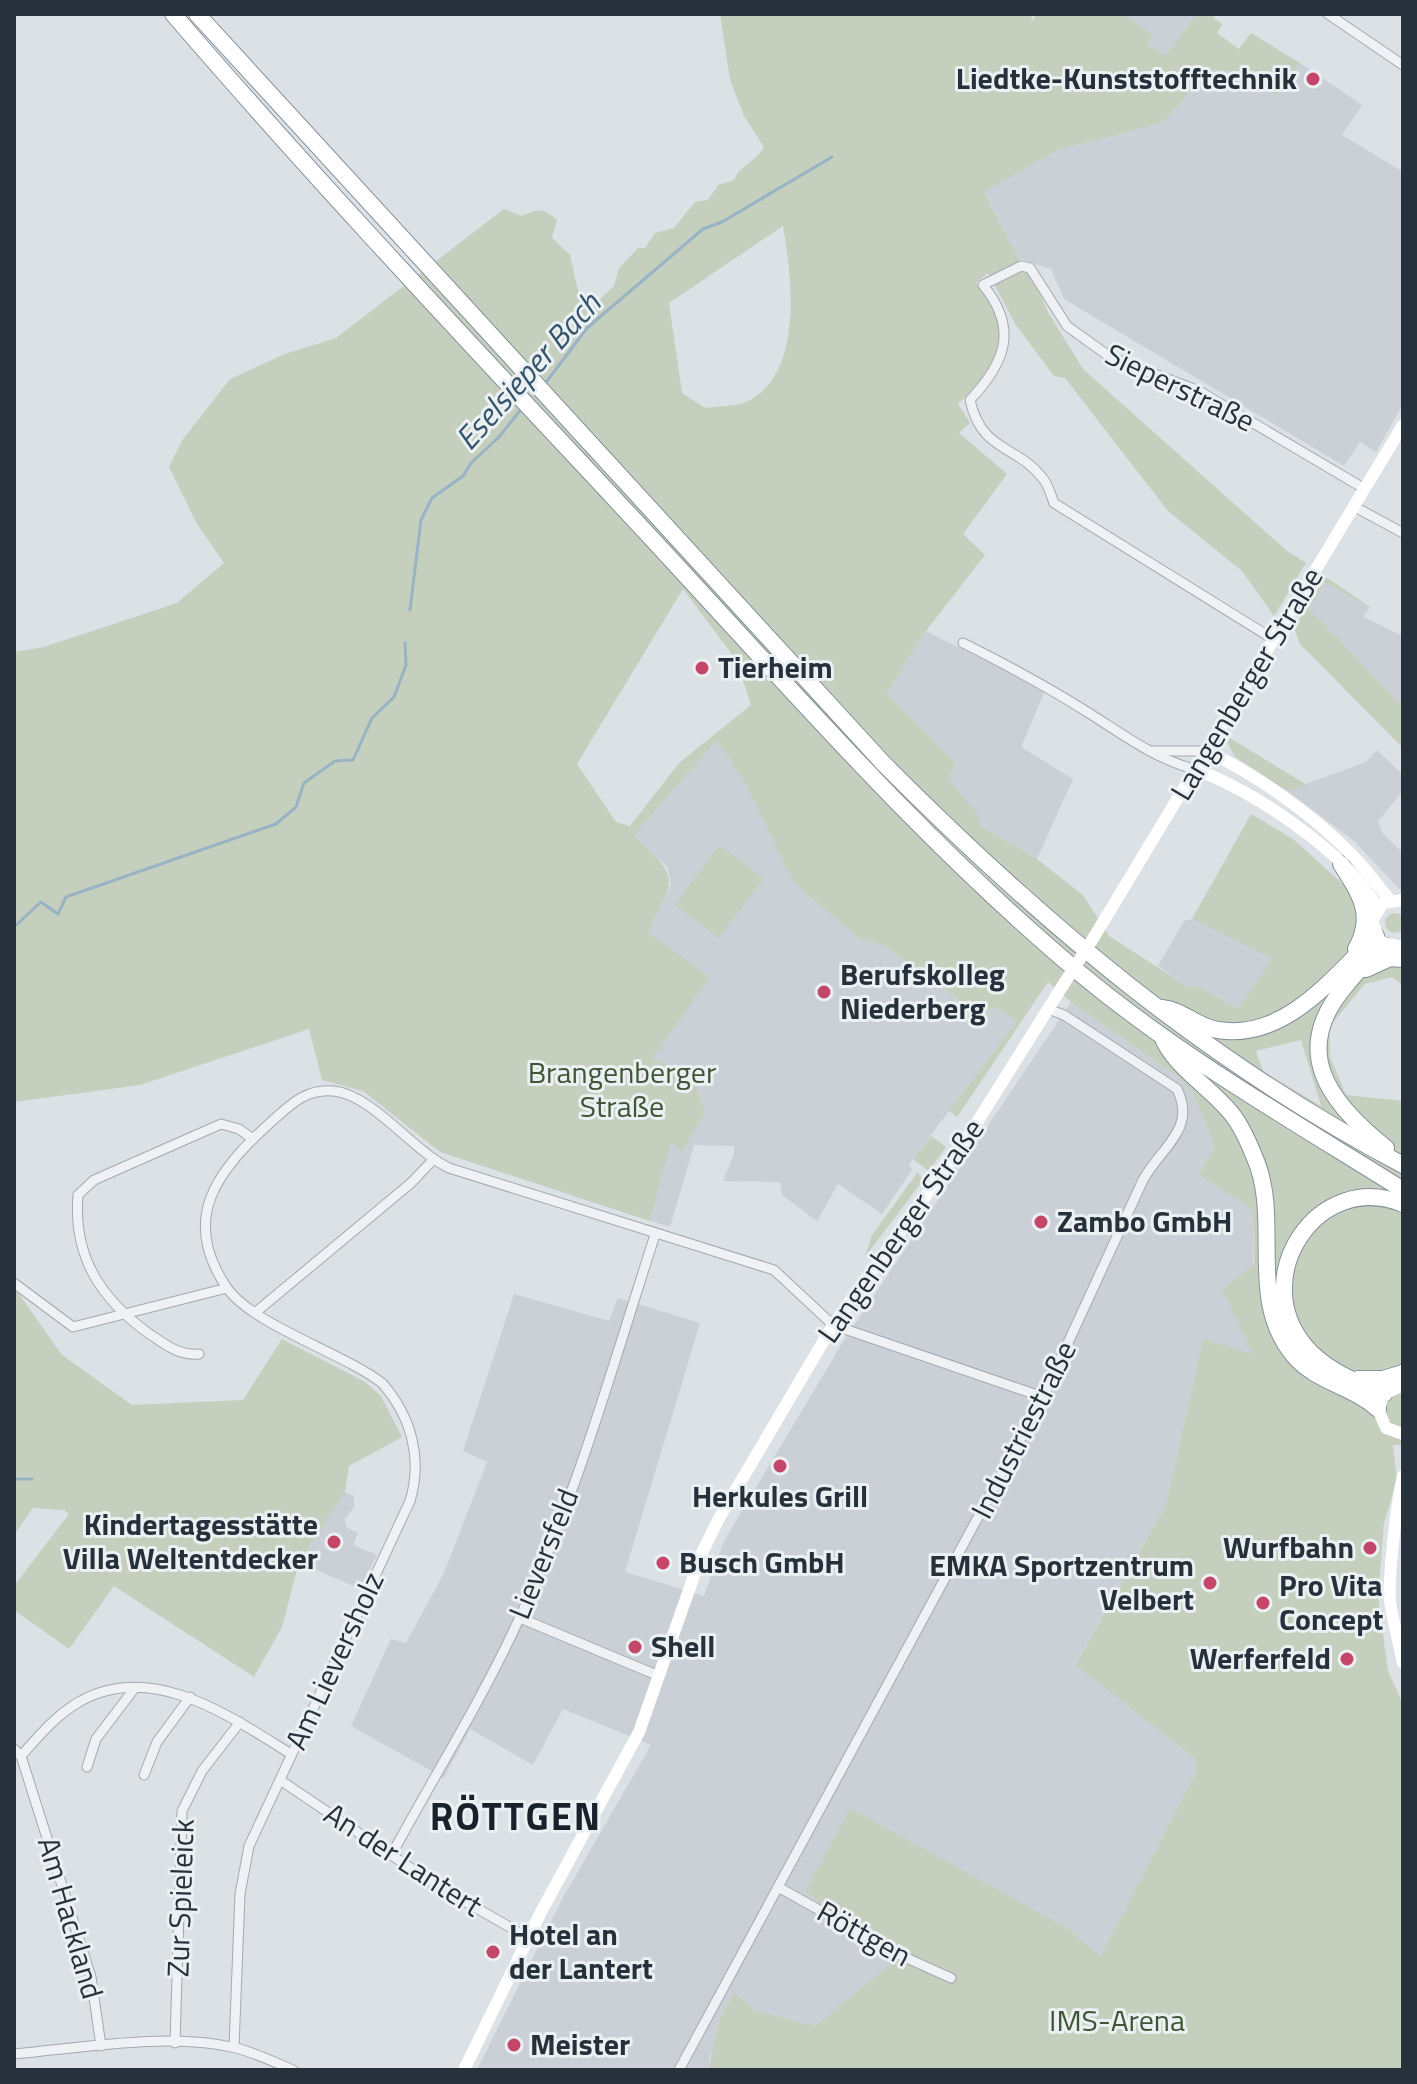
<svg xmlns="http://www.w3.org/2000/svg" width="1417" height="2084" viewBox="0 0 1417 2084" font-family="'Titillium Web',sans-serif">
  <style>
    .built { fill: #cbd0d7 }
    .green { fill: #c4cfbe; fill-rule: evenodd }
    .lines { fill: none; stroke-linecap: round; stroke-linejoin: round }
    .stream { stroke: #99b3c4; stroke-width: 3 }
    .street-casing { stroke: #a2a9af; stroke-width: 11 }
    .highway-casing { stroke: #85909b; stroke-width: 18 }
    .street { stroke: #eff1f4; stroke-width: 9 }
    .secondary { stroke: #fff; stroke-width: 12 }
    .highway { stroke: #fff; stroke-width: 16 }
    .secondary-bridge { stroke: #fff; stroke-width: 12 }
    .poi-dot { fill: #c4476a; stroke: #ebf0f3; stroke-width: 3 }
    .labels { text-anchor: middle; stroke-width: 6; stroke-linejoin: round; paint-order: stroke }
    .poi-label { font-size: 30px; font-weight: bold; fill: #27313b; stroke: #ebf0f3; text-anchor: start }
    .street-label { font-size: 30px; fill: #27313b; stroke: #ebf0f3 }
    .park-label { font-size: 30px; fill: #3f5635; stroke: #ebf0f3 }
    .water-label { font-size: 32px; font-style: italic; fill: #34546c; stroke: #ebf0f3 }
    .district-label { font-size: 38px; font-weight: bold; letter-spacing: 2px; fill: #19222b; stroke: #ebf0f3 }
  </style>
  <rect width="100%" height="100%" fill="#dce1e5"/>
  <g class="built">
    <polygon points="1124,14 1197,14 1165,56 1146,44 1153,36"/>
    <polygon points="1300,63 1362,105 1342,135 1403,172 1403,404 1376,452 1360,442 1344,466 1064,299 1051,269 1019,259 984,191 1058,150 1162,123 1211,69 1241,73 1277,96"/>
    <polygon points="1325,583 1370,607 1363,617 1403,636 1403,706 1309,609"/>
    <polygon points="926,631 1045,691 1021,747 1073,779 1037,859 976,822 980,818 947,778 956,764 887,693"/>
    <polygon points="717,739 860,939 883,945 980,1015 996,1007 1016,1022 913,1159 909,1165 912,1170 882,1214 838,1184 817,1221 782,1195 780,1182 723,1181 734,1154 734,1146 694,1145 670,1227 561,1192 569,1114 639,1077 648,932 671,885 668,868 633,835"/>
    <polygon points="1377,750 1403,775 1403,791 1378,821 1383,834 1403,853 1403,893 1354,841 1287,791 1366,762"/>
    <polygon points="1192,919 1273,959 1238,1009 1198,986 1190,988 1158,966 1184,921"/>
    <polygon points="1071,1002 1178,1077 1192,1092 1215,1146 1199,1175 1253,1210 1253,1355 1203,1340 1166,1504 1075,1664 1195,1758 1196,1771 1101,1956 1069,1929 850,1809 805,1891 893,1963 815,2026 756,2011 710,2055 708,2070 477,2070 561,1901 651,1745 563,1709 533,1765 470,1729 444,1778 351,1726 391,1639 406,1643 444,1573 487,1462 463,1451 514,1294 609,1321 618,1298 700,1323 625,1572 704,1596 724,1541 844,1340"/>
    <polygon points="345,1492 354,1496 354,1507 345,1519 346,1527 358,1533 353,1545 377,1555 360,1589 299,1562"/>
  </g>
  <g class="green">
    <path d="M720 14H1031L1032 21 1037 14H1124L1153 36 1147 44 1165 56 1197 14H1216L1213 18 1223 24 1217 33 1239 49 1251 33 1300 63 1277 96 1241 73 1211 69 1162 123 1058 150 984 192 1019 259 1032 275 1048 312 1083 369 1287 551 1306 563 1274 616 1242 571 1168 511 1065 378 1054 376 1016 325 988 273 976 283C1022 329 997 366 958 404L970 423 959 433 1007 474 963 534 985 555 926 631 887 693 956 764 948 778 981 818 977 823 1037 859 1083 895 1109 936 1190 988 1198 986 1238 1009 1272 959 1192 919 1251 814 1293 839 1352 892 1387 964 1403 967V986L1392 977 1365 984 1329 1027 1330 1057 1346 1095 1403 1101V1445H1393L1397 1480 1384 1523 1378 1598 1388 1671 1403 1704V2070H708L720 2018 734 1993 756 2011 815 2026 892 1963 805 1891 850 1808 1069 1929 1101 1956 1196 1771 1195 1758 1075 1665 1166 1504 1203 1339 1253 1354 1222 1290 1254 1264 1253 1210 1199 1175 1215 1146 1192 1092 1178 1077 1071 1002 1048 982 957 1117 949 1111 1016 1022 996 1007 980 1015 883 945 860 939 793 882 744 781 717 740 634 835C680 880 676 875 648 932L710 977 652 1059 692 1073 705 1112 682 1152 671 1142 650 1221 440 1152 363 1091 322 1080 309 1029 140 1085 14 1102V652L44 647 177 603 224 563 197 524 169 467 183 439 230 379 285 354 336 338 504 209 522 216C537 208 544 208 557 220L552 238 570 255 580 300 593 306 614 286 619 268 638 248H645L655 233 674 228 695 202 708 200 718 185 734 180C741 164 756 162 764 147L744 116 730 80ZM783 226C792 277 804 373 748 401 737 407 718 406 705 408L682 393 669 303ZM683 589 737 661 751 705 679 763 630 826 616 822 577 764ZM1301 1040 1321 1106 1263 1071 1256 1051Z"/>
    <polygon points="1326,577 1370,607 1325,583 1309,609 1403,706 1403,748 1300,644 1294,628"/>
    <polygon points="1230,738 1307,785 1287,791 1235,757 1227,742"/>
    <polygon points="720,845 764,878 719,938 674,905"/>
    <circle cx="1395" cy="923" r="10"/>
    <polygon points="931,1136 946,1147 929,1171 913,1159"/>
    <polygon points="917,1173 924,1179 865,1257 872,1235"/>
    <polygon points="14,1287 62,1355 132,1405 243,1400 282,1339 365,1382 381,1396 402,1437 349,1466 345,1492 299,1562 282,1627 254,1677 114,1586 69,1649 14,1610 14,1586 69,1514 64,1510 33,1508 14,1535"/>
  </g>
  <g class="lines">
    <g class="stream">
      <polyline points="544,385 587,328 703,229 722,222 832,157"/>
      <polyline points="410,610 421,520 432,498 463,476 471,463 499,437 522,408"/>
      <polyline points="14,927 41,902 58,914 66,897 276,824 296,807 304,783 335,761 353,760 372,718 394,697 406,665 405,643"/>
      <polyline points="14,1479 32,1479"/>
    </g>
    <defs>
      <g id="street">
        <polyline points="1328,14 1403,65"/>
        <polyline points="1355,507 1403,533"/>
        <path d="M1273 639 1054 503C1051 496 1049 486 1044 480 1018 444 982 454 970 400 1005 363 1019 329 983 285L1021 266 1030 268 1067 326 1110 357 1199 391 1365 489"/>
        <path d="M963 643C1007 665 1050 688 1092 715 1125 736 1156 759 1194 769"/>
        <polyline points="1153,751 1205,751"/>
        <polyline points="14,1283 73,1327 227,1288"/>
        <polyline points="256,1312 411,1183 433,1160"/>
        <path d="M199 1354C178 1356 165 1344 148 1333 100 1298 73 1256 78 1195L94 1180 221 1124 239 1129 253 1139"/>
        <polyline points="520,1618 659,1676"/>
        <polyline points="14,1749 21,1756 91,1977 101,2046"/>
        <path d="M21 1756C38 1737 56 1715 79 1702 152 1660 231 1717 291 1754"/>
        <polyline points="87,1767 96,1739 134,1689"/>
        <polyline points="144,1775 157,1742 190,1697"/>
        <polyline points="280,1780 436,1885 527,1937"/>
        <path d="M392 1854C434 1776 482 1700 519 1619 577 1496 613 1364 655 1235"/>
        <polyline points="778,1887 900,1955 951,1978"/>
        <polyline points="175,2043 182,1811 202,1771 240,1722"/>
        <path d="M234 2047 240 1894 249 1846 410 1501C423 1458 411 1416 382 1383 343 1353 253 1325 227 1288 179 1218 218 1170 271 1122 290 1105 306 1088 334 1091 372 1095 412 1150 449 1168L774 1270 833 1325 1043 1397"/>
        <path d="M14 2054C82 2048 169 2032 236 2048 256 2053 274 2062 293 2070"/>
        <path d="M679 2070 1043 1397 1143 1180C1161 1147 1197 1129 1177 1089L1064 1015 1048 1009"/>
      </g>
      <g id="highway">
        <path d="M173 14C328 194 492 367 654 541 792 690 926 845 1082 975 1182 1058 1293 1121 1403 1190"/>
        <path d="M197 14 883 763C1042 923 1203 1059 1403 1165"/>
        <path d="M1341 864C1360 894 1375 915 1356 949"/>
        <path d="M1386 946C1370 955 1359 970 1347 984 1289 1050 1328 1102 1386 1148"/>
        <polyline points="1366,969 1390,958 1403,959"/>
        <path d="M1162 1008C1183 1010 1197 1027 1218 1030 1285 1041 1333 977 1376 936"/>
        <path d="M1164 1041C1179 1070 1210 1087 1231 1113 1241 1125 1248 1141 1254 1156 1283 1219 1245 1300 1295 1357 1317 1382 1354 1387 1378 1409"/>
        <polyline points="1358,1379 1383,1379 1403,1373"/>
        <path d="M1384 1394C1356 1382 1325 1370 1305 1346 1247 1277 1318 1169 1403 1204"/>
      </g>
    </defs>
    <use href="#street" class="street-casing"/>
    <use href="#highway" class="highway-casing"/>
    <use href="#street" class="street"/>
    <g class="secondary">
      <path d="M1205 751C1252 771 1313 815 1349 852 1364 866 1376 884 1390 900"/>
      <path d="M1194 769C1252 789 1348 854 1378 908"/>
      <polyline points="1403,900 1383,903 1372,921 1380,942 1403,947"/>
      <polyline points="1094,937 1403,425"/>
      <polyline points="1403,1385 1384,1394 1378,1409 1386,1428 1403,1434"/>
      <path d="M1403 1476C1397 1500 1388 1577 1390 1601 1393 1622 1399 1643 1403 1663"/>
      <polyline points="464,2070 541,1912 639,1732 702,1553 718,1520 833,1325 964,1143 1065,982"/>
    </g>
    <use href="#highway" class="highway"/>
    <polyline class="secondary-bridge" points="1065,982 1094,937"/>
  </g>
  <g class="poi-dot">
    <circle cx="1313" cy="79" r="8"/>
    <circle cx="702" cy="668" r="8"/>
    <circle cx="824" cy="992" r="8"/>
    <circle cx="1041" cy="1222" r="8"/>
    <circle cx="780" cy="1466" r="8"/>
    <circle cx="334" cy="1542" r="8"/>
    <circle cx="1370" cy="1548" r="8"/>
    <circle cx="663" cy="1563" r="8"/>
    <circle cx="1210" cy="1583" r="8"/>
    <circle cx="1263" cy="1603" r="8"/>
    <circle cx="635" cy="1647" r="8"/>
    <circle cx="1347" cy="1659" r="8"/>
    <circle cx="493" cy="1952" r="8"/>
    <circle cx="514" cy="2045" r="8"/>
  </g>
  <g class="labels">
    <g class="poi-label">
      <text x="1297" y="89" text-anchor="end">Liedtke-Kunststofftechnik</text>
      <text x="718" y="678">Tierheim</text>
      <text x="840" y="985">Berufskolleg<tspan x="840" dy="34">Niederberg</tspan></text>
      <text x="1057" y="1232">Zambo GmbH</text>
      <text x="780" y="1507" text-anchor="middle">Herkules Grill</text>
      <text x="318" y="1535" text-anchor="end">Kindertagesstätte<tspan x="318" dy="34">Villa Weltentdecker</tspan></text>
      <text x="1354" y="1558" text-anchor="end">Wurfbahn</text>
      <text x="679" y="1573">Busch GmbH</text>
      <text x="1194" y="1576" text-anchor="end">EMKA Sportzentrum<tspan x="1194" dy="34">Velbert</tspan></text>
      <text x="1279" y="1596">Pro Vita<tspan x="1279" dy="34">Concept</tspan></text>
      <text x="651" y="1657">Shell</text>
      <text x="1331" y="1669" text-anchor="end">Werferfeld</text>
      <text x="509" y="1945">Hotel an<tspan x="509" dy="34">der Lantert</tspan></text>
      <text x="530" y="2055">Meister</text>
    </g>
    <g class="street-label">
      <text transform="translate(1180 388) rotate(26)" y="10">Sieperstraße</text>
      <text transform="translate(1247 684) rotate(-59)" y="10">Langenberger Straße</text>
      <text transform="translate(901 1231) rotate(-55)" y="10">Langenberger Straße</text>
      <text transform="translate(1024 1430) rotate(-63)" y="10">Industriestraße</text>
      <text transform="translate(544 1554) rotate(-68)" y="10">Lieversfeld</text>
      <text transform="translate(335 1661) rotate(-65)" y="10">Am Lieversholz</text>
      <text transform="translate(403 1860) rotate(33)" y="10">An der Lantert</text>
      <text transform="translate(181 1898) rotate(-88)" y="10">Zur Spieleick</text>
      <text transform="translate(70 1918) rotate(74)" y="10">Am Hackland</text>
      <text transform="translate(864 1934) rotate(29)" y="10">Röttgen</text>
    </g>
    <g class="park-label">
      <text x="622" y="1083">Brangenberger<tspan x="622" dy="34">Straße</tspan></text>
      <text x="1117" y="2031">IMS-Arena</text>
    </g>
    <g class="water-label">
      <text transform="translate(528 371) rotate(-48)" y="11">Eselsieper Bach</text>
    </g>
    <g class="district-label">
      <text x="516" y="1830">RÖTTGEN</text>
    </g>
  </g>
  <rect width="1417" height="2084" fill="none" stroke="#27313b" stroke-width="32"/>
</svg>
